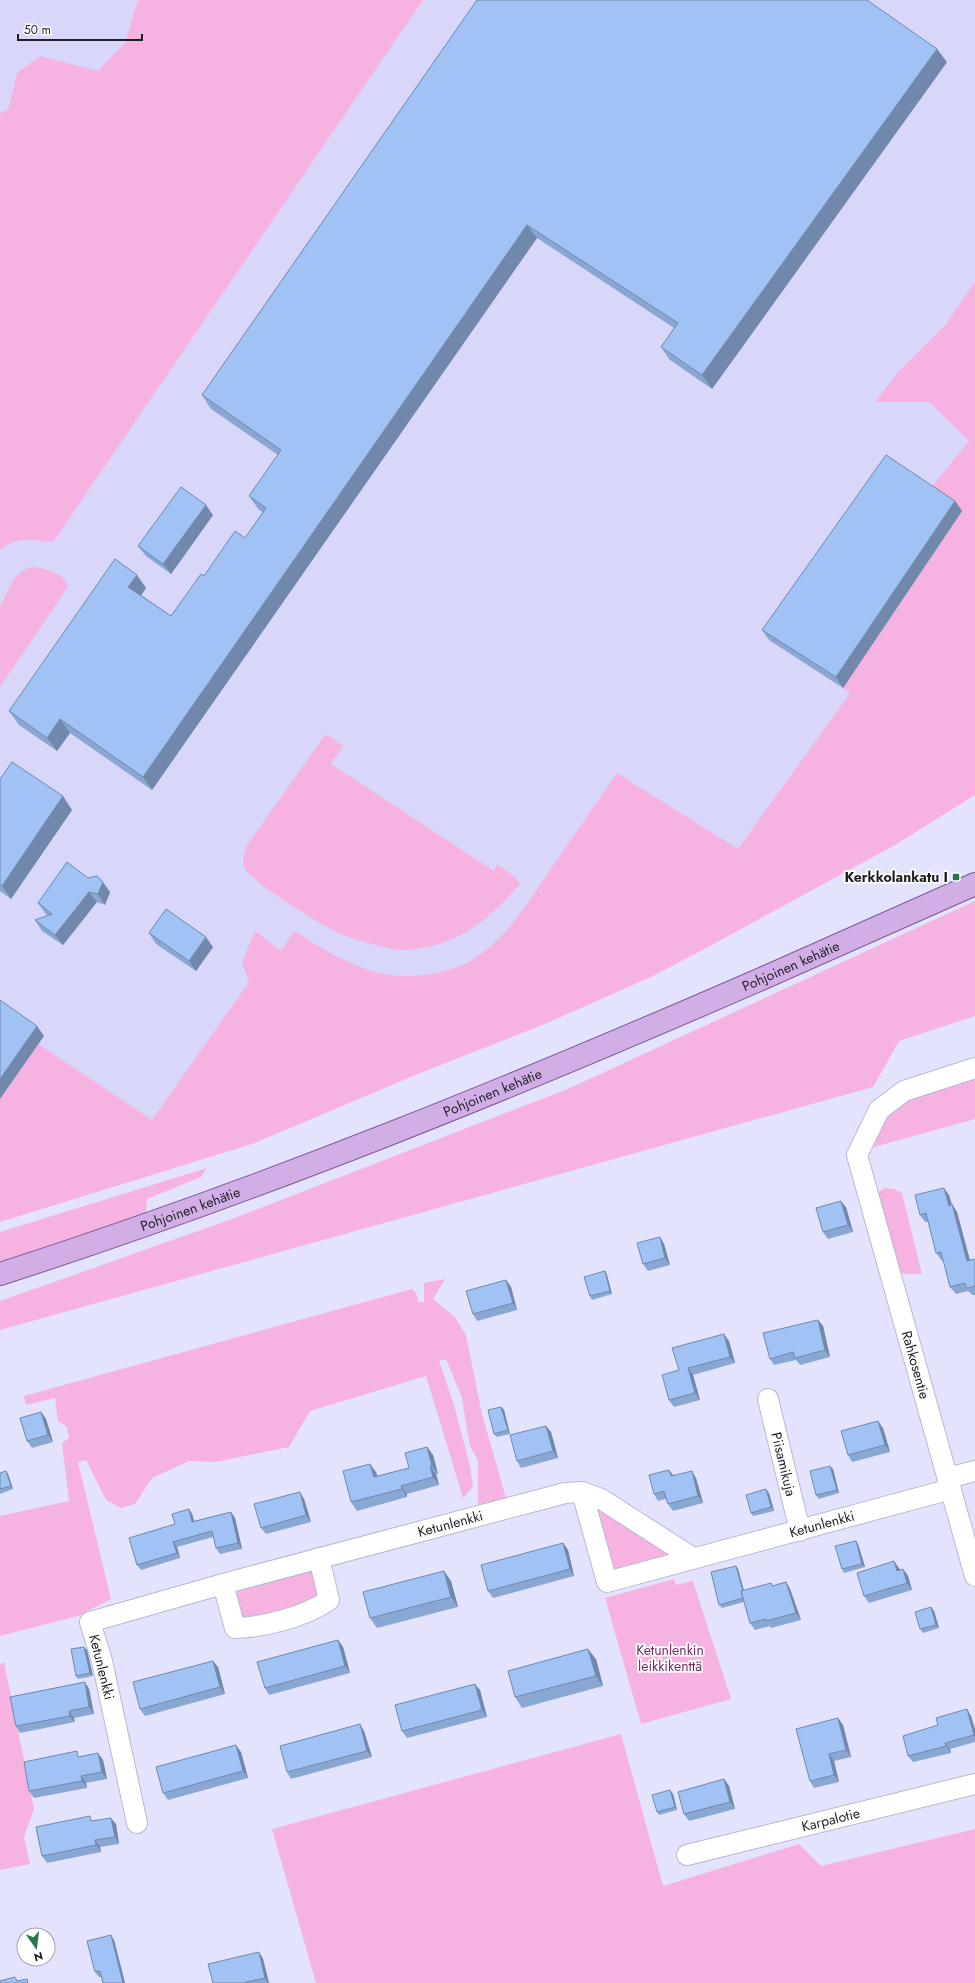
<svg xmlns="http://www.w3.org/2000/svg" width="975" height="1983" viewBox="0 0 975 1983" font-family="Jost,sans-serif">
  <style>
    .built { fill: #d8d7fa }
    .green { fill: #f6b3e1 }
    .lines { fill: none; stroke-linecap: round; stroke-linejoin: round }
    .minor-casing { stroke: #b8b8d2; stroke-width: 22 }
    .major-casing { stroke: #7e5897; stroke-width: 24 }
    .minor { stroke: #fff; stroke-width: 20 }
    .major { stroke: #d1aee5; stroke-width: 22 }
    .wall { fill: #8aa7d3 }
    .shaded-wall { fill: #7188ac }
    .building { fill: #a1c2f5; stroke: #7188ac }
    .poi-dot { fill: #267647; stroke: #fff; stroke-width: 1.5 }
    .labels { text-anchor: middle; stroke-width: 3.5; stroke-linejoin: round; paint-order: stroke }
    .poi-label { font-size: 14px; font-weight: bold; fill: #1e1e27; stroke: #fff; text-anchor: end }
    .street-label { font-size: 14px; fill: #1e1e27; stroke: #fff }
    .park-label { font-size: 14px; fill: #792a65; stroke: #fff }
  </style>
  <rect width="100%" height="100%" fill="#e3e3fe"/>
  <polygon class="built" points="0,0 975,0 975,555 752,861 537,944 184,1148 0,1178"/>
  <g class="green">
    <path d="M138 0H423L53 542C36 540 14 536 0 550V113L8 110 17 73 40 56 98 71 125 43Z"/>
    <path d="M975 282V795L895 845 710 946 651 977 545 1024 418 1074 252 1144 0 1222V1099L38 1044 152 1120 249 982 242 962 255 931 281 951 294 931C320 947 345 963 375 972 407 981 451 975 478 956 508 936 528 902 548 873 571 840 594 806 617 773L738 849 850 693 843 688 962 511 930 489 969 441 929 402H875L899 371 946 324Z"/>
    <path d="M30 567C42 567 66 573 68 587L0 687V607L13 580 21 572Z"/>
    <path d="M325 735H328L343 746 331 764 494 871 497 864 517 879 520 884C487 921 459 945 408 950 392 951 359 941 343 935 325 928 254 884 245 869 241 861 245 852 247 845Z"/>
    <polygon points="975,901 975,1016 899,1041 873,1087 0,1330 0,1301 232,1219 570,1088"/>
    <polygon points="975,1077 975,1119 874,1147 872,1145 887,1115 905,1100"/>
    <polygon points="207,1168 201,1177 147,1199 146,1213 0,1262 0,1232"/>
    <polygon points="885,1188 894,1189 902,1193 922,1274 905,1274 899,1271 877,1193"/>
    <polygon points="445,1279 433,1299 455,1317 466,1335 482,1414 506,1498 478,1505 478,1460 470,1446 462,1398 446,1359 439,1361 454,1405 470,1466 473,1487 463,1498 426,1376 310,1411 289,1447 215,1462 189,1461 152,1478 135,1504 121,1508 106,1500 86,1460 78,1462 111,1599 78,1616 0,1636 0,1516 69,1501 62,1443 69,1438 67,1427 58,1421 55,1398 26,1405 24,1396 412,1289 416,1293 419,1302 424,1302 424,1283"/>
    <polygon points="595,1505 674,1555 613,1571"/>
    <path d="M313 1570 318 1596 314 1601 249 1621 239 1616C236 1604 231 1596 242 1586Z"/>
    <polygon points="674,1579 676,1585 693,1581 731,1699 641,1724 605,1598"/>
    <polygon points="4,1662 34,1809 24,1837 30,1864 0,1870 0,1664"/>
    <polygon points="621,1734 663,1886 799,1844 821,1866 975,1829 975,1983 316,1983 272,1829"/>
  </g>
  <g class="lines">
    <defs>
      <g id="minor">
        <path id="s1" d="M975 1068 904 1091 879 1110 857 1155 975 1576"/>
        <path id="s2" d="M768 1399 800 1531"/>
        <polyline points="948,1478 975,1471"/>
        <path id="s3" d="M582 1492 607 1582 951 1489"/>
        <path d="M223 1584 235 1628C264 1627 305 1617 329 1600L319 1558"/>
        <path id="s4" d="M137 1823 102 1661 90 1622 223 1584 565 1493 582 1492 601 1499 693 1558"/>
        <path id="s5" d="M687 1855 975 1784"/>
      </g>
      <g id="major">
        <path id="s6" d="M0 1274C261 1190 516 1086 768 976 837 946 906 914 975 884"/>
      </g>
    </defs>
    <use href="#minor" class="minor-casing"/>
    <use href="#major" class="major-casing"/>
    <use href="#minor" class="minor"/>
    <use href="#major" class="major"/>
  </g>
  <g class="wall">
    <polygon points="477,0 947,62 712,389 670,360 661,347 674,328 537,238 152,790 70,733 57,751 19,725 9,711 146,588 141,595 171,616 204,576 245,538 263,512 259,510 249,496 278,455 211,409 202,395"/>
    <polygon points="955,501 962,511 843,688 769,640 762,630"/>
    <polygon points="213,515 171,574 146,556 138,546"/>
    <polygon points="0,779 72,810 11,899 0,891"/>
    <polygon points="88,878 110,892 105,905 97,902 63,945 42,931 35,920 48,916 45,913 38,903"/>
    <polygon points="149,933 213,947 196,971 156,944"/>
    <polygon points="949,1195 952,1205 957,1212 970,1260 975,1259 975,1295 972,1295 968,1291 956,1294 950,1287 944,1260 942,1261 936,1253 928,1222 925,1222 920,1215"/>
    <polygon points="846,1207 853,1232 828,1239 823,1232"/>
    <polygon points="660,1237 664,1244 670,1265 648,1271 643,1264"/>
    <polygon points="605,1271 607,1275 612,1294 592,1300 590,1296"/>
    <polygon points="506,1280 511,1287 517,1310 477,1321 473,1314"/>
    <polygon points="818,1320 823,1326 830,1357 800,1365 796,1360 774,1365 770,1359"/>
    <polygon points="729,1341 735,1363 693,1375 700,1400 674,1407 669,1400 679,1370"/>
    <polygon points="501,1407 504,1410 510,1434 497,1437 494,1434"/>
    <polygon points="41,1412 46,1419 53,1442 32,1448 27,1441"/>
    <polygon points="883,1428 890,1452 852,1462 848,1455"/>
    <polygon points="551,1432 558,1458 521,1468 517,1461"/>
    <polygon points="427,1447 433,1455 438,1474 436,1474 439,1485 407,1494 407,1497 357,1511 351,1502 376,1472 377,1476 409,1468"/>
    <polygon points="833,1469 839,1493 819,1499 816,1495"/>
    <polygon points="0,1473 8,1474 13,1489 0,1494"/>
    <polygon points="673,1476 696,1478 703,1503 673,1511 668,1504 666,1499 658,1501 654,1494"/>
    <polygon points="769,1493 774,1511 753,1516 751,1513"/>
    <polygon points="304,1499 311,1522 266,1534 261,1528"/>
    <polygon points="189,1509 192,1514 194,1521 231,1512 235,1518 242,1549 220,1554 216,1548 213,1537 177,1547 180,1558 141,1570 137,1565"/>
    <polygon points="563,1543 568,1550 574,1576 493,1598 488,1591"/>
    <polygon points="858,1544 865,1567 844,1573 842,1569"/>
    <polygon points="736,1566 738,1569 744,1591 771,1583 773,1586 786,1582 790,1589 801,1620 771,1628 770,1626 755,1630 750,1623 744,1602 722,1608 719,1605"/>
    <polygon points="899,1568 900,1570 903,1569 908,1576 912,1590 869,1603 864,1596"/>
    <polygon points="451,1581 458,1607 377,1628 370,1618"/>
    <polygon points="931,1607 934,1611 939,1628 923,1633 920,1629"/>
    <polygon points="338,1640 343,1647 350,1673 269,1695 265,1688"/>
    <polygon points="87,1650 93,1676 78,1679 76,1676"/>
    <polygon points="596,1659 603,1686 522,1708 515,1697"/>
    <polygon points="218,1667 225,1694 145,1716 140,1709"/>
    <polygon points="89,1689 94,1714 74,1718 75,1722 20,1733 16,1726"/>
    <polygon points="480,1690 487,1717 407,1738 402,1731"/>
    <polygon points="971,1716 975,1730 975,1742 950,1749 951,1753 913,1762 908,1756"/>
    <polygon points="838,1718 843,1725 851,1757 834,1761 839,1782 814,1788 810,1781"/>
    <polygon points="364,1731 372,1757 291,1779 287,1772"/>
    <polygon points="241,1752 248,1778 168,1800 163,1793"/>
    <polygon points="81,1756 103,1760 107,1779 86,1783 87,1788 34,1798 29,1791"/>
    <polygon points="724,1779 729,1786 735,1809 689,1821 684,1814"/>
    <polygon points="673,1794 677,1810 659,1815 657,1812"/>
    <polygon points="116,1824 119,1844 100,1847 101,1852 47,1863 42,1856"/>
    <polygon points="114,1940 125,1983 103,1983 101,1977 99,1977 95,1972"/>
    <polygon points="259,1952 263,1959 269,1983 213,1983"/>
  </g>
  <g class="shaded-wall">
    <polygon points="937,49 947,62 712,389 702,375"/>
    <polygon points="527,225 537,238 152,790 143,777"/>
    <polygon points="955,501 962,511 843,688 836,677"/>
    <polygon points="206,505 213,515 171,574 163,564"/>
    <polygon points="137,575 146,588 138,600 128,587"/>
    <polygon points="60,719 70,733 57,751 47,738"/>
    <polygon points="63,796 72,810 11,899 2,886"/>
    <polygon points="103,882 110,892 105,905 98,894"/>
    <polygon points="89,892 97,902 63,945 55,935"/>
    <polygon points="206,937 213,947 196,971 189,961"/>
    <polygon points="37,1026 44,1036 0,1099 0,1079"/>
    <polygon points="944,1188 949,1195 954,1213 949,1206"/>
    <polygon points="841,1201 846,1207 853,1232 848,1225"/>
    <polygon points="952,1204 957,1212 972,1269 967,1261"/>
    <polygon points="660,1237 664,1244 670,1265 665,1258"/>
    <polygon points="605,1271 607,1275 612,1294 610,1291"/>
    <polygon points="506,1280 511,1287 517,1310 513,1303"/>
    <polygon points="818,1320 823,1326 830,1357 825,1350"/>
    <polygon points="724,1334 729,1341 735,1363 730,1357"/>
    <polygon points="688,1368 693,1375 700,1400 695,1393"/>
    <polygon points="501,1407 504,1410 510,1434 508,1430"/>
    <polygon points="41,1412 46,1419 53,1442 48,1435"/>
    <polygon points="878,1421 883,1428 890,1452 885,1445"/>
    <polygon points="546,1426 551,1432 558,1458 553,1451"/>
    <polygon points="427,1447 433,1455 438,1474 432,1466"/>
    <polygon points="370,1464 376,1472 380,1485 374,1477"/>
    <polygon points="430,1466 436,1474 439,1485 433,1477"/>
    <polygon points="830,1466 833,1469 839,1493 837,1490"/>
    <polygon points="669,1470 674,1476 671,1476"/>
    <polygon points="6,1471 8,1474 13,1489 11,1486"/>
    <polygon points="692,1471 696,1478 703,1503 698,1496"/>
    <polygon points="401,1486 407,1494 407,1497 402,1489"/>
    <polygon points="766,1489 769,1493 774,1511 771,1507"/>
    <polygon points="300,1492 304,1499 311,1522 306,1515"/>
    <polygon points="189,1509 192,1514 196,1527 192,1522"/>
    <polygon points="231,1512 235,1518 242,1549 238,1543"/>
    <polygon points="856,1541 858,1544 865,1567 862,1564"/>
    <polygon points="173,1542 177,1547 180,1558 177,1553"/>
    <polygon points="563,1543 568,1550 574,1576 570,1569"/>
    <polygon points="894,1561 899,1568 902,1578 897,1571"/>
    <polygon points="736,1566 738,1569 747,1602 744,1598"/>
    <polygon points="903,1569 908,1576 912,1590 907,1583"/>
    <polygon points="444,1571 451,1581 458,1607 451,1597"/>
    <polygon points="786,1582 790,1589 801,1620 796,1613"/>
    <polygon points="931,1607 934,1611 939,1628 936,1625"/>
    <polygon points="338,1640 343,1647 350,1673 345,1666"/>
    <polygon points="84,1647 87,1650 93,1676 90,1673"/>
    <polygon points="588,1649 596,1659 603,1686 596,1676"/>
    <polygon points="213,1661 218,1667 225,1694 220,1687"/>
    <polygon points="85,1682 89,1689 94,1714 89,1707"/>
    <polygon points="475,1684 480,1690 487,1717 482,1710"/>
    <polygon points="967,1709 971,1716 975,1730 975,1737 974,1735"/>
    <polygon points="69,1711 74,1718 75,1722 70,1716"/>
    <polygon points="838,1718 843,1725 851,1757 846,1750"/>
    <polygon points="360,1724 364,1731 372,1757 367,1751"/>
    <polygon points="945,1743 950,1749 951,1753 946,1746"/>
    <polygon points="236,1745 241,1752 248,1778 243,1771"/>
    <polygon points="98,1753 103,1760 107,1779 102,1772"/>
    <polygon points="829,1754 834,1761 839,1782 834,1775"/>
    <polygon points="81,1776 86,1783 87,1788 82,1781"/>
    <polygon points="724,1779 729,1786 735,1809 730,1802"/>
    <polygon points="670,1790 673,1794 677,1810 675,1807"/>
    <polygon points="111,1818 116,1824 119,1844 115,1837"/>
    <polygon points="95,1840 100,1847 101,1852 96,1845"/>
    <polygon points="111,1935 114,1940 125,1983 123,1983"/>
    <polygon points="259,1952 263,1959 269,1983 268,1983 265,1978"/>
  </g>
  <g class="building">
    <polygon points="477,0 867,0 937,49 702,375 661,347 678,323 527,225 143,777 60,719 47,738 9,711 115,559 137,575 128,587 171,616 201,574 204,576 235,531 245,538 266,508 249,496 281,450 202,395"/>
    <polygon points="886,455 955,501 836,677 762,630"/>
    <polygon points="181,487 206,505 163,564 138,546"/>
    <polygon points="12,762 63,796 2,886 0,884 0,779"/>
    <polygon points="67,862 88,878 97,876 103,882 98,894 89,892 55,935 35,920 52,914 38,903"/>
    <polygon points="166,909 206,937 189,961 149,933"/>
    <polygon points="0,1000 37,1026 0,1079"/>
    <polygon points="944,1188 949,1206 952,1204 967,1261 975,1259 975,1286 967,1288 965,1283 950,1287 941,1252 936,1253 926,1213 920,1215 915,1195"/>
    <polygon points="841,1201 848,1225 823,1232 816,1208"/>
    <polygon points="660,1237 665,1258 643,1264 637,1243"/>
    <polygon points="605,1271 610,1291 590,1296 584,1277"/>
    <polygon points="506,1280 513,1303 473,1314 466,1291"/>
    <polygon points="818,1320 825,1350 795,1358 793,1352 770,1359 763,1333"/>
    <polygon points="724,1334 730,1357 688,1368 695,1393 669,1400 662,1375 679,1370 672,1348"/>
    <polygon points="501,1407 508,1430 494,1434 488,1410"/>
    <polygon points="41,1412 48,1435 27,1441 20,1418"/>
    <polygon points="878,1421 885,1445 848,1455 841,1431"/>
    <polygon points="546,1426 553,1451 517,1461 510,1435"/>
    <polygon points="427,1447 432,1466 430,1466 433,1477 401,1486 402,1489 351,1502 343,1471 370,1464 374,1477 409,1468 405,1453"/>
    <polygon points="830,1466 837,1490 816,1495 810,1471"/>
    <polygon points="669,1470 671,1476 692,1471 698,1496 668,1504 664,1491 654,1494 649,1475"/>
    <polygon points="6,1471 11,1486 0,1489 0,1473"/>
    <polygon points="766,1489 771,1507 751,1513 746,1495"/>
    <polygon points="300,1492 306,1515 261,1528 254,1504"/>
    <polygon points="189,1509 192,1522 231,1512 238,1543 216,1548 212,1531 173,1542 177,1553 137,1565 129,1538 175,1524 172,1514"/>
    <polygon points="856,1541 862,1564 842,1569 835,1546"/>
    <polygon points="563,1543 570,1569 488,1591 481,1565"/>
    <polygon points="894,1561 897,1571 903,1569 907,1583 864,1596 857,1573"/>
    <polygon points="736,1566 743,1591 741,1591 743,1598 719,1605 711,1572"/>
    <polygon points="444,1571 451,1597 370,1618 363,1592"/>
    <polygon points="786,1582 796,1613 766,1621 766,1619 750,1623 741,1591 771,1583 772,1586"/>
    <polygon points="931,1607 936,1625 920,1629 915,1612"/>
    <polygon points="338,1640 345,1666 265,1688 257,1662"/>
    <polygon points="84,1647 90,1673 76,1676 71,1649"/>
    <polygon points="588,1649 596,1676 515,1697 508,1671"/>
    <polygon points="213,1661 220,1687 140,1709 133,1682"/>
    <polygon points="85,1682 89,1707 69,1711 70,1716 16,1726 10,1697"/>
    <polygon points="475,1684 482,1710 402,1731 395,1705"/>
    <polygon points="967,1709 974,1735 945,1743 946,1746 908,1756 903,1736 938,1725 936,1718"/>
    <polygon points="838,1718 846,1750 829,1754 834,1775 810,1781 796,1729"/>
    <polygon points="360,1724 367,1751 287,1772 280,1746"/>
    <polygon points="236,1745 243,1771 163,1793 156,1767"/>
    <polygon points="77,1751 78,1757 98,1753 102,1772 81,1776 82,1781 29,1791 24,1762"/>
    <polygon points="724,1779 730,1802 684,1814 678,1792"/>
    <polygon points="670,1790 675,1807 657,1812 652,1795"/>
    <polygon points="90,1816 91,1821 111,1818 115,1837 95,1840 96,1845 42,1856 36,1827"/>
    <polygon points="111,1935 123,1983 103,1983 100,1971 95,1972 87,1941"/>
    <polygon points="259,1952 265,1978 242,1983 213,1983 208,1964"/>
    <polygon points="15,1977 17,1981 27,1979 28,1983 0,1983 0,1981"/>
  </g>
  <rect class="poi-dot" x="952" y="873" width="8" height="8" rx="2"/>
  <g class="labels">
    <g class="poi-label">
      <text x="948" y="882">Kerkkolankatu I</text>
    </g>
    <g class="street-label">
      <text dy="5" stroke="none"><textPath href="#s6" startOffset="849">Pohjoinen kehätie</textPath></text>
      <text dy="5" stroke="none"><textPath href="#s6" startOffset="525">Pohjoinen kehätie</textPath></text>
      <text dy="5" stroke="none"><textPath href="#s6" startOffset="201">Pohjoinen kehätie</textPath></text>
      <text dy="5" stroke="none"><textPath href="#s1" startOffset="374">Rahkosentie</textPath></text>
      <text dy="5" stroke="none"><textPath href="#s2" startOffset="67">Piisamikuja</textPath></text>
      <text dy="5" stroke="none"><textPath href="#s4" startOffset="580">Ketunlenkki</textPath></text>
      <text dy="5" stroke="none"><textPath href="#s3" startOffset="316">Ketunlenkki</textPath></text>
      <text transform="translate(102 1667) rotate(76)" y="5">Ketunlenkki</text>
      <text dy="5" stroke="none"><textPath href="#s5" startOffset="148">Karpalotie</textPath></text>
    </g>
    <g class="park-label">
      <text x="670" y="1655">Ketunlenkin<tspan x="670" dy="16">leikkikenttä</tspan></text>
    </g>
  </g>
  <g transform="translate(36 1947) rotate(166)"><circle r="19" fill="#ffffff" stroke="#a5a5a9"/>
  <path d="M0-3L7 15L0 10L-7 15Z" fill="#267647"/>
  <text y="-6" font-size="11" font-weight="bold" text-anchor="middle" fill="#1e1e27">N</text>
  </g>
  <path d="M18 34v6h124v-6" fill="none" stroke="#1e1e27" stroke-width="2"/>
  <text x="24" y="34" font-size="12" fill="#1e1e27" stroke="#ffffff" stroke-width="3" paint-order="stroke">50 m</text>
</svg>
